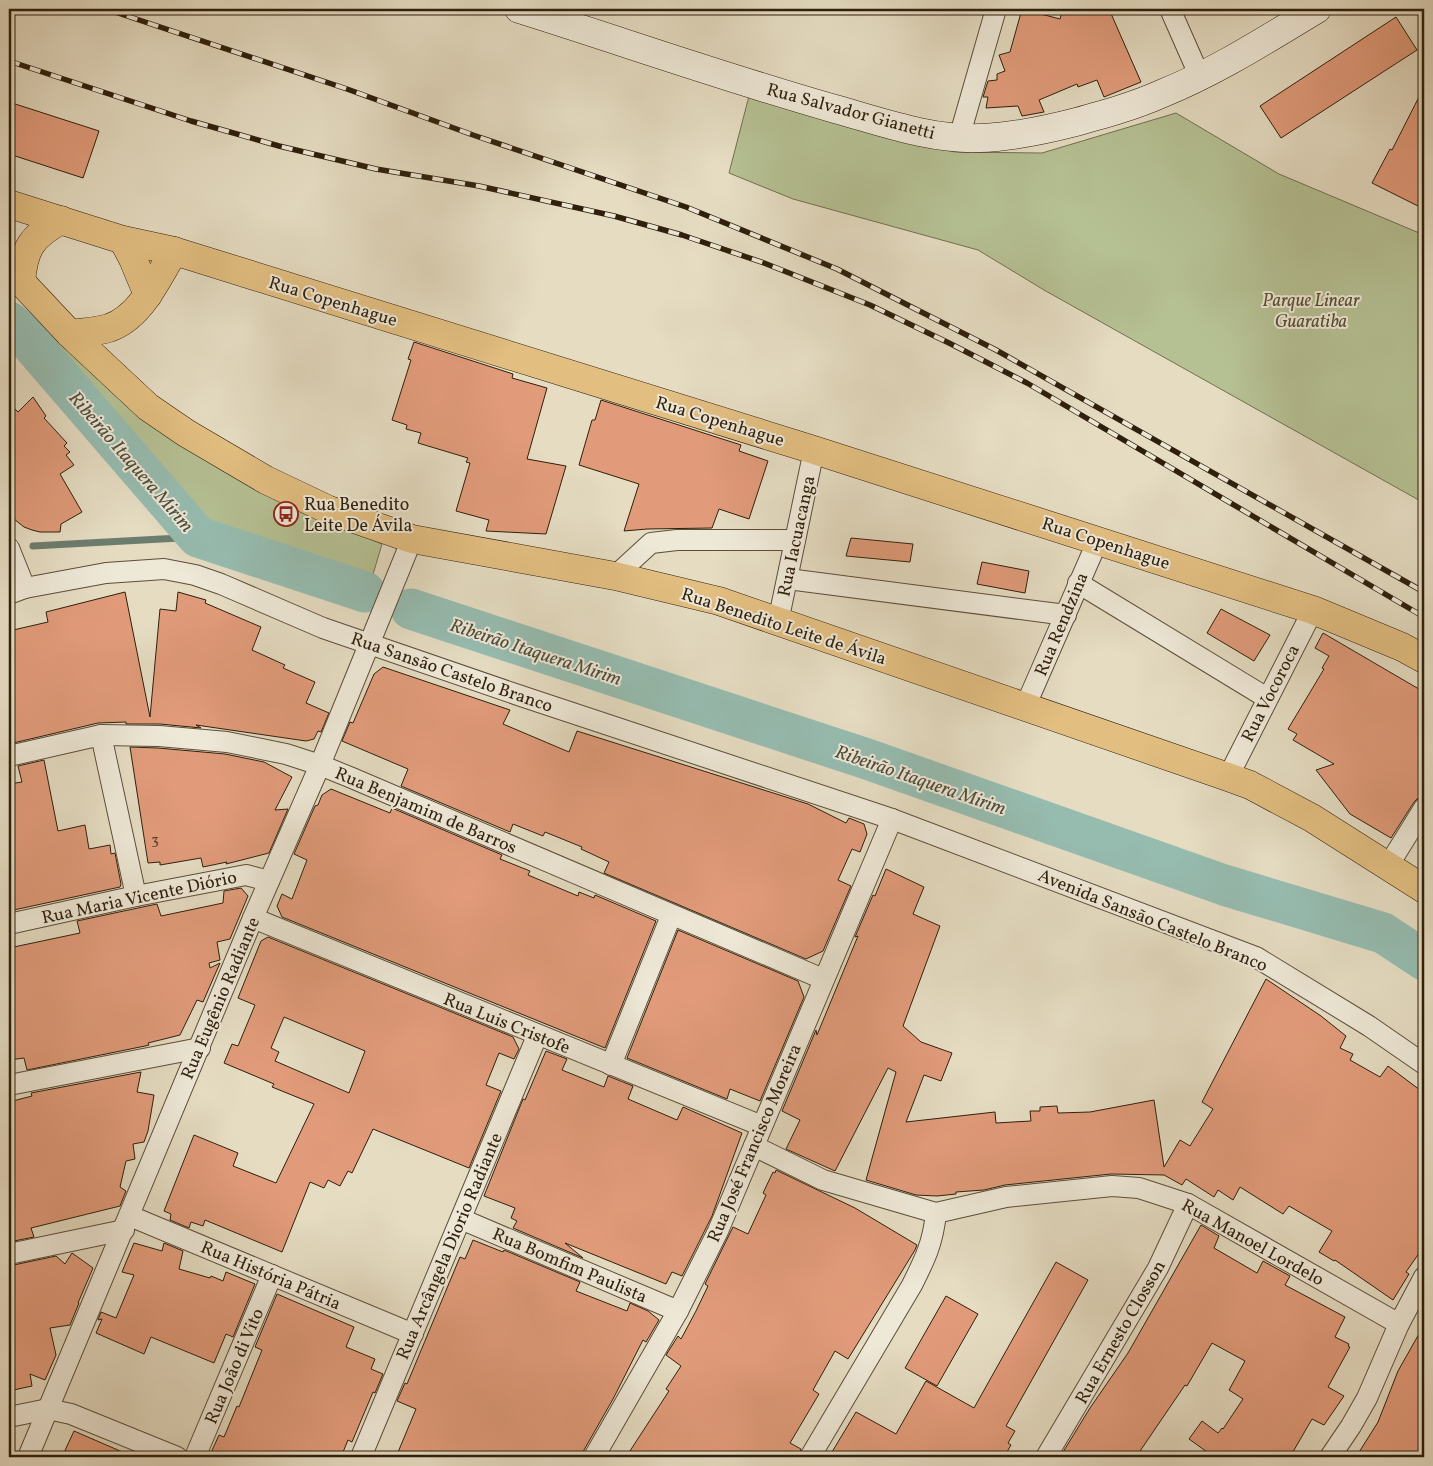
<svg xmlns="http://www.w3.org/2000/svg" width="1433" height="1466" viewBox="0 0 1433 1466" font-family="Vollkorn,serif">
  <style>
    .green { fill: #b5c093; stroke: #727050 }
    .lines { fill: none; stroke-linecap: round; stroke-linejoin: round }
    .stream { stroke: #6c7d6e; stroke-width: 7 }
    .river { stroke: #96bcb0; stroke-width: 41 }
    .building { fill: #e19b7a; stroke: #2e1f0c; fill-rule: evenodd }
    .street-casing { stroke: #5c4e3a; stroke-width: 22 }
    .secondary-casing { stroke: #2e1f0c; stroke-width: 29 }
    .primary-casing { stroke: #2e1f0c; stroke-width: 29 }
    .street { stroke: #eee8d7; stroke-width: 20 }
    .secondary { stroke: #eee8d7; stroke-width: 28 }
    .primary { stroke: #e2be81; stroke-width: 28 }
    .rail-casing { stroke: #2e1f0c; stroke-width: 5.5 }
    .rail { stroke: #eee8d7; stroke-width: 4; stroke-dasharray: 11; stroke-linecap: butt }
    .labels { text-anchor: middle; stroke-width: 4; stroke-linejoin: round; paint-order: stroke }
    .number-label { font-size: 15px; fill: #5b3e28 }
    .street-label { font-size: 18px; fill: #2e1f0c; stroke: #eee8d7 }
    .park-label { font-size: 18px; font-style: italic; fill: #564f34; stroke: #eee8d7 }
    .poi-label { font-size: 18px; fill: #2e1f0c; stroke: #eee8d7; text-anchor: start }
    .water-label { font-size: 19px; font-style: italic; fill: #4d4e3d; stroke: #eee8d7 }
  </style>
  <rect width="100%" height="100%" fill="#e5dcc2"/>
  <filter id="stains"><feTurbulence type="fractalNoise" baseFrequency=".004" numOctaves="4"/><feColorMatrix values="0 0 0 0 .2 0 0 0 0 .09 0 0 0 0 .02 0 0 0 .5 -.17"/></filter>
  <radialGradient id="worn" r=".72"><stop offset=".6" stop-color="#630" stop-opacity="0"/><stop offset="1" stop-color="#630" stop-opacity=".3"/></radialGradient>
  <g class="green">
    <polygon points="749,96 955,152 1042,153 1176,113 1279,174 1424,235 1424,503 1044,290 978,250 793,199 729,173"/>
    <polygon points="55,332 279,500 382,544 369,588 208,533 194,524 151,463 47,338"/>
  </g>
  <g class="lines">
    <polyline class="stream" points="33,546 198,537"/>
    <g class="river">
      <polyline points="9,322 22,333 198,537 365,592"/>
      <polyline points="411,609 867,759 1224,885 1383,933 1424,960"/>
    </g>
  </g>
  <g class="building">
    <polygon points="1022,9 1060,19 1063,9 1109,9 1141,82 1104,97 1097,80 1078,87 1077,84 1039,100 1044,112 1022,116 1018,106 986,108 988,97 983,97 988,81 997,80 997,74 1005,71 999,55 1010,52"/>
    <polygon points="1396,17 1417,50 1281,138 1260,106"/>
    <polygon points="1424,87 1424,209 1372,183 1390,149 1392,150"/>
    <polygon points="9,102 99,131 83,178 9,154"/>
    <polygon points="414,342 513,374 512,378 547,388 527,459 566,466 546,534 486,531 489,520 456,511 470,463 466,462 468,458 418,443 421,433 406,429 407,425 392,420 411,360 408,359"/>
    <polygon points="33,397 46,416 44,418 67,443 64,446 70,452 66,455 74,465 60,474 82,512 61,524 60,532 40,532 32,530 24,527 9,515 9,403 18,412"/>
    <polygon points="601,400 741,445 739,451 768,461 749,519 719,509 712,528 647,529 624,531 639,484 579,465 592,420 595,420"/>
    <polygon points="851,538 913,544 910,562 846,556"/>
    <polygon points="982,562 1029,571 1025,593 977,584"/>
    <polygon points="125,592 150,717 160,609 176,611 178,592 206,600 205,603 261,627 252,650 285,665 283,668 315,682 306,703 329,713 321,732 318,731 314,739 306,741 196,725 201,728 160,724 126,724 126,722 98,723 9,744 9,631 48,622 46,612"/>
    <polygon points="1221,609 1270,635 1254,661 1207,633"/>
    <polygon points="1323,633 1424,692 1424,796 1418,798 1414,802 1391,838 1350,814 1316,770 1334,764 1293,740 1297,734 1288,729 1324,669 1322,668 1329,656 1315,648"/>
    <polygon points="383,667 510,710 503,724 569,752 577,731 808,804 846,823 849,818 864,824 867,834 860,852 852,849 838,880 851,886 823,951 806,959 604,873 609,862 581,849 582,847 545,832 543,836 513,824 510,832 401,786 408,769 342,741 350,722 353,723 374,674"/>
    <polygon points="130,747 158,748 225,754 264,762 292,777 275,810 288,809 269,853 226,864 227,862 203,867 201,858 160,865 160,862 148,863"/>
    <polygon points="44,760 58,831 85,825 89,849 110,845 111,854 115,853 121,884 120,887 9,911 9,784 22,782 18,766"/>
    <polygon points="331,789 390,813 392,808 502,855 500,859 530,871 528,875 578,896 579,892 594,898 595,895 656,921 605,1048 282,917 277,906 282,894 292,899 307,860 294,854 315,806 318,805 322,795"/>
    <polygon points="886,869 924,887 913,914 940,926 903,1026 921,1042 952,1053 941,1081 924,1075 906,1122 995,1112 996,1123 1031,1121 1030,1111 1040,1111 1040,1107 1057,1106 1058,1113 1090,1112 1154,1100 1164,1167 1180,1140 1190,1146 1213,1109 1202,1102 1266,979 1321,1016 1346,1036 1340,1048 1353,1054 1350,1060 1380,1077 1388,1066 1424,1093 1424,1246 1406,1272 1409,1274 1393,1300 1335,1260 1334,1261 1319,1252 1332,1231 1289,1206 1283,1214 1240,1187 1233,1200 1218,1190 1214,1197 1186,1179 1182,1185 1164,1175 1111,1174 1005,1185 984,1190 956,1192 956,1194 937,1196 916,1195 866,1180 896,1072 888,1068 835,1171 786,1149 800,1120 782,1111 816,1030 817,1035 858,936 855,937 873,895 875,896"/>
    <polygon points="241,888 248,896 230,939 217,942 220,960 209,963 210,968 220,963 203,1002 197,1000 180,1035 148,1043 149,1045 145,1046 27,1070 24,1058 9,1060 9,948 80,933 77,921 138,908 157,904 161,916 223,903 224,891"/>
    <polygon points="678,930 798,981 804,997 760,1101 730,1089 727,1099 627,1058"/>
    <path d="M268 937 513 1037 519 1049 514 1059 499 1053 486 1085 501 1091 469 1168 373 1129 352 1173 348 1171 340 1186 328 1180 324 1188 310 1182 282 1252 205 1220 203 1226 191 1222 189 1228 170 1220 171 1214 164 1211 194 1135 238 1153 233 1166 276 1183 314 1104 272 1087 274 1084 224 1063 232 1044 238 1046 255 1005 238 998 261 941ZM284 1017 365 1051 349 1093 275 1061 279 1052 271 1048Z"/>
    <polygon points="546,1051 567,1059 562,1070 604,1087 608,1076 633,1086 628,1099 677,1120 683,1107 742,1133 712,1216 682,1276 672,1272 666,1284 565,1243 583,1258 513,1228 517,1221 511,1218 515,1208 484,1196 523,1099 525,1100"/>
    <polygon points="141,1072 137,1092 154,1095 148,1131 144,1142 133,1144 135,1159 126,1161 120,1187 126,1191 120,1206 31,1228 34,1237 9,1242 9,1102 32,1096 31,1093"/>
    <polygon points="776,1170 855,1208 917,1245 915,1250 848,1359 835,1351 813,1390 819,1394 790,1443 801,1449 798,1457 626,1457 669,1391 666,1389 681,1366 666,1355 678,1336 681,1339 696,1311 708,1286 705,1284 733,1227 748,1234 766,1195 763,1193 773,1172 775,1173"/>
    <polygon points="1201,1225 1219,1236 1214,1248 1257,1273 1263,1261 1290,1276 1285,1285 1345,1317 1335,1337 1349,1344 1348,1346 1350,1347 1328,1387 1344,1396 1324,1425 1312,1419 1290,1457 1214,1457 1189,1439 1202,1421 1218,1433 1222,1428 1223,1429 1243,1399 1229,1390 1245,1361 1212,1343 1187,1386 1185,1385 1136,1457 1060,1457 1090,1408 1128,1353"/>
    <polygon points="473,1240 503,1252 504,1250 580,1282 576,1291 627,1311 630,1303 648,1311 659,1320 646,1342 643,1340 613,1399 580,1457 444,1457 431,1451 429,1457 396,1457 416,1409 397,1401 405,1383 407,1384 460,1257 465,1259"/>
    <polygon points="134,1243 162,1251 164,1243 183,1251 179,1269 210,1278 211,1276 223,1281 226,1272 255,1284 233,1337 226,1334 214,1363 151,1337 144,1354 96,1333 102,1319 98,1320 101,1312 116,1318 134,1275 122,1272"/>
    <polygon points="72,1253 93,1268 78,1303 79,1303 70,1325 50,1328 56,1355 45,1380 30,1374 32,1386 9,1391 9,1266 56,1256 65,1264"/>
    <polygon points="1056,1262 1088,1280 1006,1426 1015,1431 1008,1443 1011,1445 1004,1457 829,1457 856,1412 896,1434 926,1381 974,1408"/>
    <polygon points="277,1294 354,1327 346,1347 375,1359 371,1369 383,1374 375,1393 373,1392 352,1442 348,1440 341,1457 209,1457 219,1435 224,1437 237,1406 239,1407 262,1350 255,1347"/>
    <polygon points="946,1296 978,1314 937,1386 905,1368"/>
    <polygon points="1424,1325 1424,1457 1356,1457 1378,1422 1398,1371"/>
    <polygon points="74,1431 134,1457 62,1457"/>
  </g>
  <g class="lines">
    <defs>
      <g id="street">
        <polyline points="1170,9 1200,77"/>
        <polyline points="959,138 996,9"/>
        <polyline points="9,548 25,588"/>
        <polyline points="615,576 651,543 677,540 795,540"/>
        <polyline points="788,579 1066,615"/>
        <polyline points="1078,583 1267,698"/>
        <polyline points="9,594 25,588 106,573 164,569 195,575 221,584 323,628 521,696 892,819 1256,957 1369,1026 1424,1064"/>
        <polyline points="778,622 814,450"/>
        <polyline points="1025,707 1098,540"/>
        <polyline points="101,735 136,896"/>
        <polyline points="9,756 101,735 159,736 227,742 286,754 320,765 352,778 823,979"/>
        <polyline points="1228,777 1313,610"/>
        <polyline points="1388,866 1424,808"/>
        <polyline points="253,918 762,1126"/>
        <polyline points="9,924 136,896 246,875 269,881"/>
        <polyline points="611,1065 671,916"/>
        <polyline points="9,1085 200,1048"/>
        <polyline points="754,1146 823,1180 936,1213 1006,1197 1112,1186 1139,1188 1188,1204 1399,1324"/>
        <polyline points="130,1216 413,1334"/>
        <polyline points="461,1219 678,1311"/>
        <polyline points="9,1254 124,1230"/>
        <polyline points="9,1417 48,1409 71,1414 177,1457"/>
        <polyline points="28,1457 253,918 320,765 412,539"/>
        <polyline points="195,1457 272,1275"/>
        <polyline points="361,1457 537,1036"/>
        <polyline points="594,1457 678,1311 718,1231 892,819"/>
        <path d="M810 1457 912 1285C925 1259 933 1243 936 1213"/>
        <polyline points="1046,1457 1158,1268 1188,1204"/>
        <polyline points="1330,1457 1351,1426 1367,1398 1399,1324 1424,1277"/>
      </g>
      <path id="secondary" d="M519 9C624 42 729 79 835 109 882 122 931 140 980 138 1013 137 1045 130 1076 122 1105 114 1134 106 1161 94 1216 72 1267 39 1317 9"/>
      <g id="primary">
        <polyline points="9,204 123,240 174,251 814,450 1313,610 1402,647 1424,659"/>
        <polyline points="123,240 133,259 148,295"/>
        <polyline points="9,269 70,334 148,407 186,433 266,480 329,510 412,539 615,576 719,601 1228,777 1250,785 1312,818 1424,889"/>
        <path d="M21 282C24 248 31 237 61 220"/>
        <path d="M70 334C83 332 96 332 109 328 141 317 157 279 174 251"/>
      </g>
    </defs>
    <use href="#street" class="street-casing"/>
    <use href="#secondary" class="secondary-casing"/>
    <use href="#primary" class="primary-casing"/>
    <use href="#street" class="street"/>
    <use href="#secondary" class="secondary"/>
    <use href="#primary" class="primary"/>
    <defs>
      <g id="rail">
        <polyline points="106,9 347,89 473,135 686,207 837,269 996,350 1424,592"/>
        <polyline points="9,61 191,121 279,146 376,169 479,186 614,216 682,235 764,263 870,305 949,343 1027,383 1424,617"/>
      </g>
    </defs>
    <use href="#rail" class="rail-casing"/>
    <use href="#rail" class="rail"/>
  </g>
  <defs>
    <symbol id="bus-ring" viewBox="-11 -11 22 22"><circle r="9.5" fill="#eee8d7" stroke="#8f2418" stroke-width="1.5"/><path d="M-5-6H5V4H4V6H2V4H-2V6H-4V4H-5ZM-3.5-4V0h7V-4ZM-3.5 1.2v1.5H-2V1.2ZM2 1.2v1.5H3.5V1.2Z" fill="#8f2418"/></symbol>
  </defs>
  <g fill-rule="evenodd">
    <use href="#bus-ring" x="272" y="500" width="28" height="28"/>
  </g>
  <g class="labels">
    <g class="number-label">
      <text x="155" y="844">3</text>
    </g>
    <g class="street-label">
      <text transform="translate(851 111) rotate(15)" y="6">Rua Salvador Gianetti</text>
      <text transform="translate(333 301) rotate(17)" y="6">Rua Copenhague</text>
      <text transform="translate(720 421) rotate(17)" y="6">Rua Copenhague</text>
      <text transform="translate(796 536) rotate(-78)" y="6">Rua Iacuacanga</text>
      <text transform="translate(1106 543) rotate(18)" y="6">Rua Copenhague</text>
      <text transform="translate(1061 624) rotate(-67)" y="6">Rua Rendzina</text>
      <text transform="translate(784 626) rotate(18)" y="6">Rua Benedito Leite de Ávila</text>
      <text transform="translate(452 672) rotate(19)" y="6">Rua Sansão Castelo Branco</text>
      <text transform="translate(1270 693) rotate(-63)" y="6">Rua Vocoroca</text>
      <text transform="translate(426 810) rotate(23)" y="6">Rua Benjamim de Barros</text>
      <text transform="translate(139 897) rotate(-12)" y="6">Rua Maria Vicente Diório</text>
      <text transform="translate(1153 920) rotate(22)" y="6">Avenida Sansão Castelo Branco</text>
      <text transform="translate(220 998) rotate(-67)" y="6">Rua Eugênio Radiante</text>
      <text transform="translate(507 1023) rotate(22)" y="6">Rua Luis Cristofe</text>
      <text transform="translate(754 1143) rotate(-67)" y="6">Rua José Francisco Moreira</text>
      <text transform="translate(1253 1242) rotate(29)" y="6">Rua Manoel Lordelo</text>
      <text transform="translate(449 1246) rotate(-67)" y="6">Rua Arcângela Diorio Radiante</text>
      <text transform="translate(570 1265) rotate(23)" y="6">Rua Bomfim Paulista</text>
      <text transform="translate(271 1275) rotate(23)" y="6">Rua História Pátria</text>
      <text transform="translate(1120 1332) rotate(-60)" y="6">Rua Ernesto Closson</text>
      <text transform="translate(234 1366) rotate(-67)" y="6">Rua João di Vito</text>
    </g>
    <g class="park-label">
      <text x="1311" y="306">Parque Linear<tspan x="1311" dy="21">Guaratiba</tspan></text>
    </g>
    <g class="poi-label">
      <text x="304" y="510">Rua Benedito<tspan x="304" dy="21">Leite De Ávila</tspan></text>
    </g>
    <g class="water-label">
      <text transform="translate(132 461) rotate(49)" y="7">Ribeirão Itaquera Mirim</text>
      <text transform="translate(536 651) rotate(18)" y="7">Ribeirão Itaquera Mirim</text>
      <text transform="translate(921 779) rotate(19)" y="7">Ribeirão Itaquera Mirim</text>
    </g>
  </g>
  <rect width="1433" height="1466" fill="none" stroke="#e5dcc2" stroke-width="30"/>
  <rect x="10" y="10" width="1413" height="1446" fill="none" stroke="#2e1f0c" stroke-width="2.5"/>
  <rect x="15" y="15" width="1403" height="1436" fill="none" stroke="#2e1f0c"/>
  <rect width="100%" height="100%" filter="url(#stains)"/>
  <rect width="100%" height="100%" fill="url(#worn)"/>
</svg>
